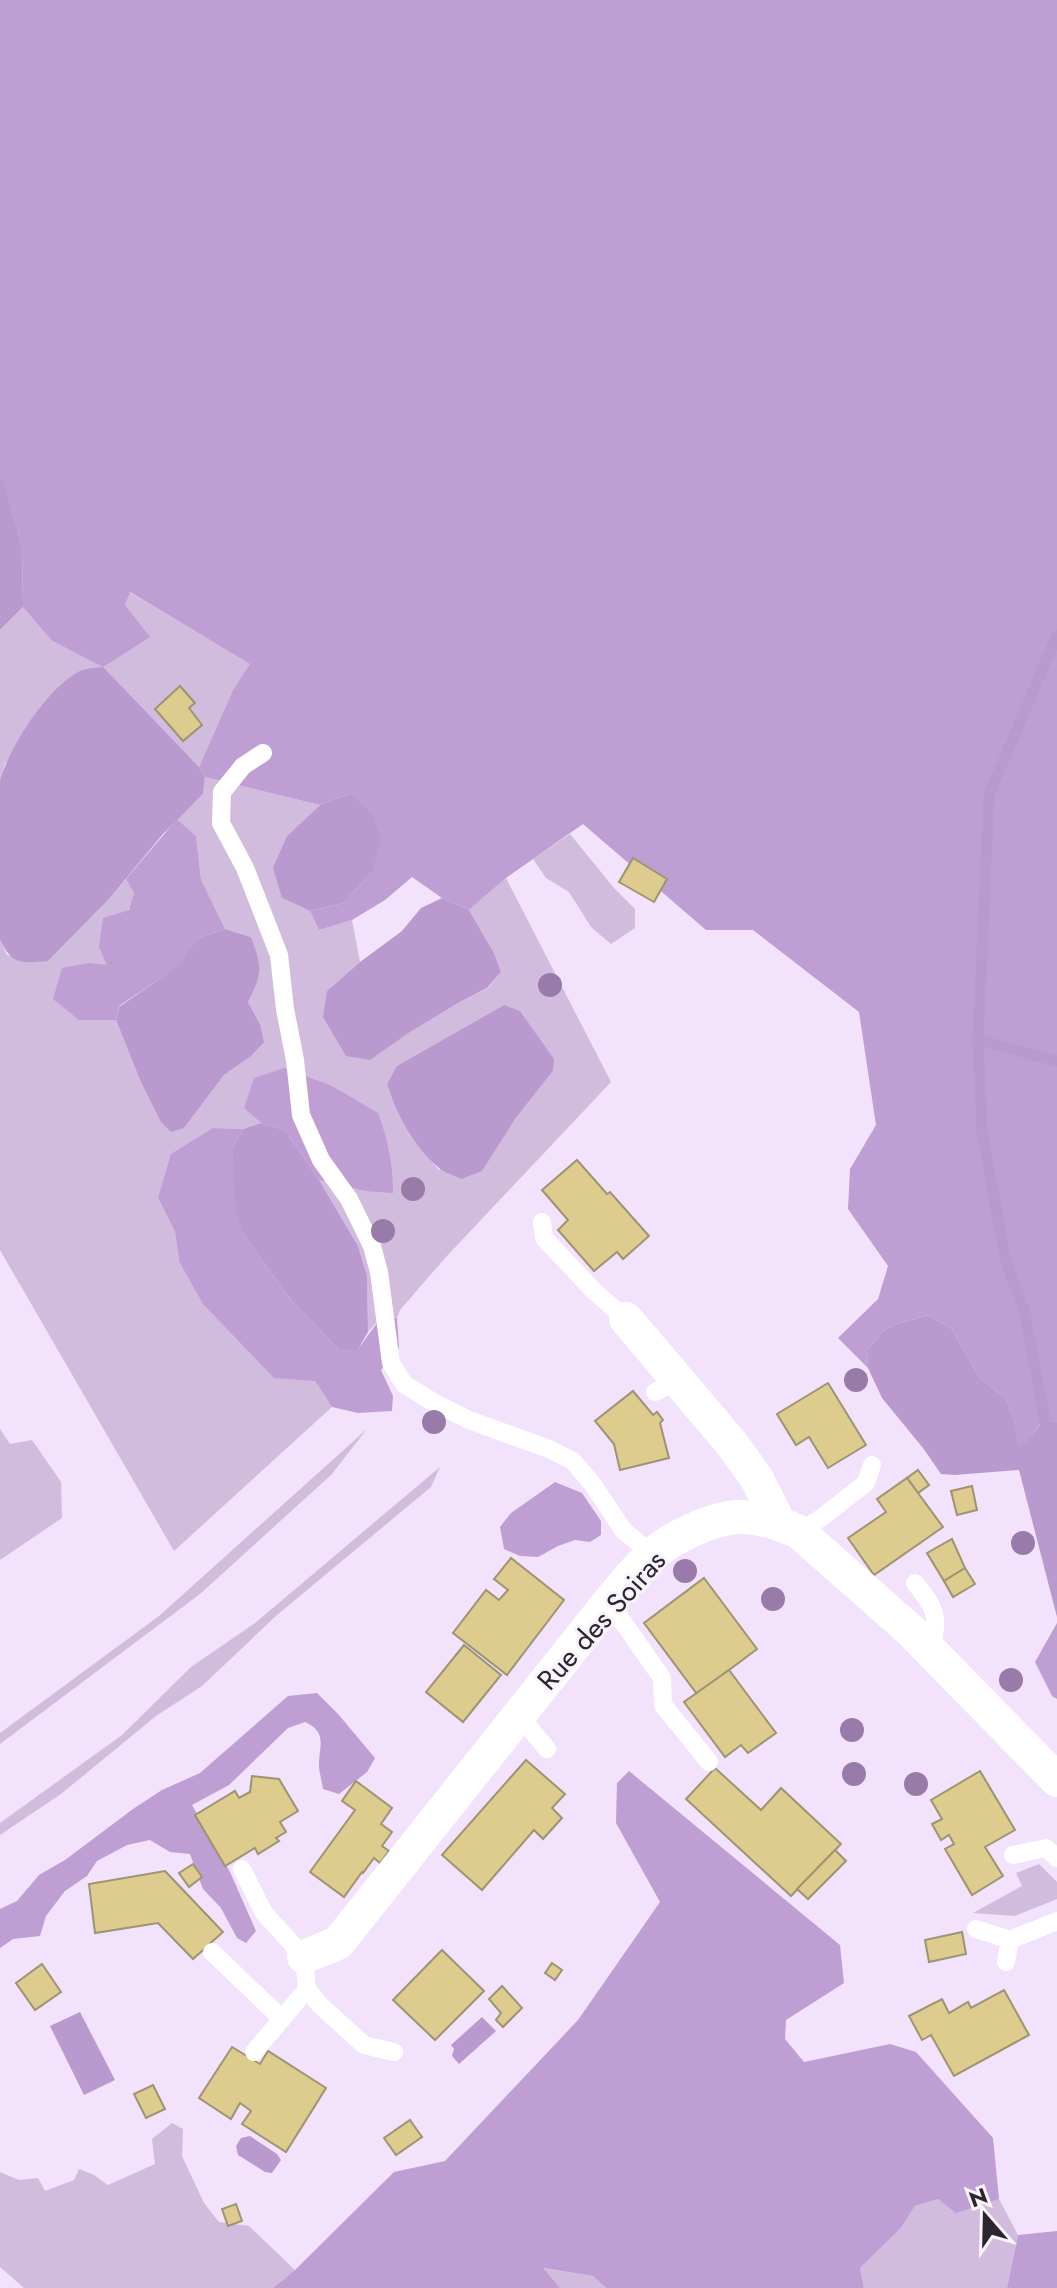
<svg xmlns="http://www.w3.org/2000/svg" width="1057" height="2288" viewBox="0 0 1057 2288" font-family="Jost,sans-serif">
  <style>
    .green { fill: #d1bcde; fill-rule: evenodd }
    .forest { fill: #bf9ed3 }
    .water { fill: #ba99ce }
    .lines { fill: none; stroke-linecap: round; stroke-linejoin: round }
    .stream { stroke: #ba99ce; stroke-width: 11 }
    .building { fill: #ddcc8d; stroke: #9d9473; stroke-width: 2 }
    .service { stroke: #fff; stroke-width: 18 }
    .minor { stroke: #fff; stroke-width: 34 }
    .tree { fill: #997baa }
    .labels { text-anchor: middle; stroke-width: 6; stroke-linejoin: round; paint-order: stroke }
    .street-label { font-size: 28px; fill: #2c2430; stroke: #f8f4fb }
  </style>
  <rect width="100%" height="100%" fill="#f2e2fc"/>
  <g class="green">
    <polygon points="129,592 251,664 233,690 199,767 102,667 5,764 0,780 0,630 23,607 51,640 125,605"/>
    <path d="M205 777 320 805 287 836 282 898 310 911 319 930 352 920 360 962 327 991 407 1034 458 1003 488 988 501 972 494 953 469 910 506 878 611 1082 446 1257 400 1310 397 1318 380 1319 368 1332 367 1276 358 1246 319 1180 365 1191 354 1100 332 1086 244 1107 261 1123 243 1129 213 1128 158 1198 175 1232 179 1261 315 1381 332 1407 174 1551 0 1250V940L7 955 48 961 109 899 126 879 135 893 107 966 79 1020H116L140 1080 184 1128 224 1075 250 1057 260 1024 248 1002C263 975 261 966 251 937L225 929 201 879 196 836 177 819 203 794ZM504 1005 553 1071 515 1119 439 1170C417 1144 397 1117 387 1084L397 1067Z"/>
    <polygon points="570,834 614,888 635,909 635,928 611,944 591,927 569,892 546,878 533,859"/>
    <polygon points="0,1429 10,1444 32,1440 61,1482 62,1518 0,1560"/>
    <polygon points="367,1429 331,1475 200,1594 0,1744 0,1733 159,1616"/>
    <polygon points="440,1467 431,1487 277,1615 202,1686 156,1716 61,1794 0,1835 0,1823 122,1735 191,1667 255,1623"/>
    <polygon points="1039,1864 1057,1882 1057,1899 1015,1916 973,1913 1022,1886 1016,1873"/>
    <polygon points="172,2123 183,2129 182,2156 204,2203 219,2222 249,2226 295,2270 273,2288 24,2288 0,2267 0,2172 19,2180 38,2178 45,2191 74,2180 79,2169 94,2175 108,2185 155,2164 152,2139"/>
    <polygon points="938,2199 956,2212 999,2199 1018,2235 1007,2288 864,2288 860,2268 901,2228 915,2206"/>
    <polygon points="541,2268 593,2276 606,2288 560,2288"/>
  </g>
  <g class="forest">
    <polygon points="0,0 1057,0 1057,1422 1044,1419 1024,1445 1017,1448 1014,1420 1006,1399 980,1378 951,1328 928,1315 894,1325 884,1330 867,1350 868,1368 838,1338 878,1299 888,1266 848,1209 850,1169 876,1125 859,1012 753,930 706,930 583,824 506,878 469,910 442,898 412,877 385,900 352,920 319,930 310,911 343,903 372,872 349,794 320,805 205,777 199,767 233,690 250,664 130,592 125,605 150,637 103,667 51,640 23,607 22,547 4,483 0,479"/>
    <polygon points="177,819 196,836 201,879 225,929 196,939 183,963 119,1006 116,1020 79,1020 53,999 62,968 89,963 107,965 99,947 103,918 129,910 134,893 126,879"/>
    <path d="M284 1068 332 1086 378 1113C388 1140 393 1164 393 1193L365 1191 319 1180 285 1130 261 1123 244 1108 254 1078Z"/>
    <polygon points="213,1128 243,1129 232,1149 235,1180 245,1237 291,1300 338,1349 358,1349 380,1319 397,1318 399,1348 381,1370 393,1396 392,1411 358,1413 332,1407 315,1381 274,1378 203,1304 179,1261 175,1232 158,1198 171,1154"/>
    <polygon points="555,1482 582,1493 601,1521 601,1535 590,1542 575,1540 558,1546 538,1557 520,1556 504,1549 500,1527 511,1513"/>
    <polygon points="1057,1623 1057,1699 1052,1696 1035,1662"/>
    <path d="M317 1693 338 1714 375 1758 367 1772 339 1794 323 1789C322 1782 320 1775 319 1768 318 1747 329 1733 305 1722L288 1728 229 1785 192 1805 230 1872 256 1931 246 1943 237 1938 221 1908 203 1889 190 1854 170 1852 150 1840 127 1845 97 1861 87 1876 65 1891 46 1916 40 1936 13 1939 0 1948V1909L17 1901 39 1875 65 1860 133 1809 162 1790 200 1773 288 1696Z"/>
    <polygon points="629,1771 840,1945 844,1983 786,2020 785,2039 804,2062 890,2044 916,2052 993,2138 999,2199 956,2213 938,2199 915,2206 901,2228 860,2268 864,2288 606,2288 593,2276 543,2268 560,2288 273,2288 295,2270 394,2172 445,2161 578,2020 660,1902 616,1823 617,1783"/>
    <polygon points="1057,2231 1057,2288 1007,2288 1018,2235"/>
  </g>
  <g class="water">
    <polygon points="0,479 4,482 22,547 23,607 0,630"/>
    <path d="M103 667 199 767 205 777 203 794 163 834 109 899 48 961C22 963 13 966 0 940V780C11 745 46 690 78 672 84 668 95 668 103 667Z"/>
    <polygon points="349,794 370,811 381,838 372,872 343,903 310,911 282,898 273,868 287,836 320,805"/>
    <polygon points="442,898 469,910 494,953 501,972 487,988 458,1003 407,1034 370,1060 346,1056 323,1017 327,991 360,962 402,931 421,908"/>
    <path d="M225 929 251 937C262 966 263 974 248 1002L260 1024 264 1042 250 1057 224 1075 184 1128 171 1132 161 1122 140 1080 116 1020 119 1007 182 963 196 939Z"/>
    <path d="M504 1005 520 1011 554 1059 553 1071 515 1119 482 1171 461 1179C454 1175 444 1173 438 1167 414 1147 396 1113 387 1084L397 1066Z"/>
    <polygon points="261,1123 285,1130 319,1180 358,1246 367,1276 368,1332 358,1349 338,1349 291,1300 245,1237 236,1213 232,1149 243,1129"/>
    <polygon points="928,1315 951,1328 980,1378 1006,1399 1014,1420 1018,1447 1024,1444 1045,1419 1057,1422 1057,1617 1019,1470 955,1475 941,1474 923,1448 882,1398 868,1368 867,1350 884,1330 894,1325"/>
    <polygon points="80,2012 115,2080 84,2095 50,2026"/>
    <polygon points="482,2017 496,2031 459,2064 452,2056 454,2049 451,2045"/>
    <polygon points="250,2136 277,2154 281,2160 272,2173 265,2172 238,2155 236,2146 241,2138"/>
  </g>
  <g class="lines">
    <g class="stream">
      <polyline points="978,1040 1057,1061"/>
      <polyline points="1047,1433 1025,1313 1005,1258 982,1131 978,1040 989,795 1057,635"/>
    </g>
  </g>
  <g class="building">
    <polygon points="180,686 195,703 189,708 202,725 183,741 155,709"/>
    <polygon points="633,858 667,879 654,902 619,882"/>
    <polygon points="577,1160 607,1194 610,1192 649,1236 623,1259 617,1252 594,1271 558,1230 568,1220 542,1190"/>
    <polygon points="828,1383 866,1445 828,1468 809,1437 796,1445 777,1414"/>
    <polygon points="633,1391 653,1415 657,1412 663,1420 660,1423 669,1458 620,1470 614,1444 595,1421"/>
    <polygon points="918,1470 929,1485 918,1493 907,1478"/>
    <polygon points="907,1478 943,1527 874,1575 848,1538 886,1512 877,1499"/>
    <polygon points="972,1486 977,1510 957,1515 951,1491"/>
    <polygon points="952,1539 965,1568 944,1581 927,1553"/>
    <polygon points="511,1558 564,1600 507,1675 453,1633 486,1590 499,1600 508,1590 494,1579"/>
    <polygon points="965,1568 975,1584 953,1597 944,1581"/>
    <polygon points="704,1578 757,1649 697,1694 644,1623"/>
    <polygon points="464,1645 501,1675 463,1722 426,1692"/>
    <polygon points="729,1670 776,1733 748,1753 741,1745 725,1757 684,1702"/>
    <polygon points="526,1760 565,1794 552,1808 562,1818 543,1839 534,1830 482,1890 442,1855"/>
    <polygon points="715,1768 761,1810 781,1788 841,1844 791,1896 686,1799"/>
    <polygon points="980,1771 1015,1830 985,1847 1003,1876 972,1895 945,1849 954,1844 949,1835 941,1840 932,1824 942,1819 931,1800"/>
    <polygon points="252,1776 279,1779 298,1811 280,1822 286,1832 276,1838 279,1841 258,1854 255,1848 225,1866 195,1815 235,1791 239,1798 250,1792"/>
    <polygon points="356,1781 392,1808 381,1824 392,1832 382,1846 389,1851 380,1863 374,1858 363,1873 362,1872 344,1897 310,1872 355,1810 342,1801"/>
    <polygon points="835,1850 846,1861 808,1899 797,1889"/>
    <polygon points="193,1864 202,1877 189,1887 179,1873"/>
    <polygon points="165,1871 223,1932 193,1959 158,1923 95,1933 89,1884"/>
    <polygon points="962,1932 966,1954 929,1962 925,1940"/>
    <polygon points="442,1950 484,1991 435,2040 393,2000"/>
    <polygon points="552,1963 562,1970 555,1980 545,1973"/>
    <polygon points="42,1964 61,1992 35,2010 16,1983"/>
    <polygon points="502,1986 522,2008 503,2027 496,2020 501,2013 489,1999"/>
    <polygon points="1004,1990 1029,2035 954,2076 931,2035 922,2040 909,2016 942,1999 949,2013 968,2002 971,2008"/>
    <polygon points="232,2047 260,2064 268,2051 326,2088 286,2152 242,2124 251,2111 240,2103 231,2119 199,2098"/>
    <polygon points="153,2085 165,2109 146,2118 134,2094"/>
    <polygon points="410,2120 422,2137 396,2155 384,2138"/>
    <polygon points="236,2204 242,2221 228,2226 222,2209"/>
  </g>
  <g class="lines">
    <g class="service">
      <polyline points="263,753 243,766 222,792 221,823 245,868 279,955 285,1009 295,1060 301,1115 321,1160 349,1199 372,1246 379,1272 391,1363 404,1384 433,1402 469,1420 549,1449 573,1461 594,1486 623,1530 652,1554"/>
      <polyline points="542,1222 544,1238 595,1292 626,1319"/>
      <polyline points="655,1392 679,1380"/>
      <polyline points="799,1532 821,1518 866,1483 872,1465"/>
      <path d="M915 1583C936 1609 940 1616 930 1651"/>
      <polyline points="609,1602 662,1678 663,1705 709,1762"/>
      <polyline points="516,1718 528,1726 547,1749"/>
      <polyline points="1013,1855 1046,1848 1057,1858"/>
      <polyline points="242,1869 264,1913 304,1957 307,1989 254,2052"/>
      <polyline points="976,1929 1010,1940"/>
      <polyline points="212,1952 282,2019"/>
      <polyline points="1006,1962 1010,1940 1057,1921"/>
      <polyline points="307,1989 320,2005 364,2045 394,2052"/>
    </g>
    <g class="minor">
      <polyline points="626,1319 732,1444 757,1479 779,1523"/>
      <path d="M304 1957 338 1943 609 1602C623 1586 636 1568 652 1555 671 1538 712 1518 738 1517 758 1516 781 1524 799 1532L910 1630 1057 1780"/>
    </g>
  </g>
  <g class="tree">
    <circle cx="550" cy="985" r="12"/>
    <circle cx="413" cy="1189" r="12"/>
    <circle cx="383" cy="1231" r="12"/>
    <circle cx="856" cy="1380" r="12"/>
    <circle cx="434" cy="1422" r="12"/>
    <circle cx="1023" cy="1543" r="12"/>
    <circle cx="685" cy="1571" r="12"/>
    <circle cx="773" cy="1599" r="12"/>
    <circle cx="1011" cy="1680" r="12"/>
    <circle cx="852" cy="1730" r="12"/>
    <circle cx="854" cy="1774" r="12"/>
    <circle cx="916" cy="1784" r="12"/>
  </g>
  <g class="labels">
    <g class="street-label">
      <text transform="translate(601 1620) rotate(-48)" y="10">Rue des Soiras</text>
    </g>
  </g>
  <g transform="translate(985 2216) rotate(340)" stroke="#f8f4fb" stroke-width="6" paint-order="stroke">
  <path d="M0-6L14 30L0 20L-14 30Z" fill="#2c2430"/>
  <text y="-12" font-size="22" font-weight="bold" text-anchor="middle" fill="#2c2430">N</text>
  </g>
</svg>
